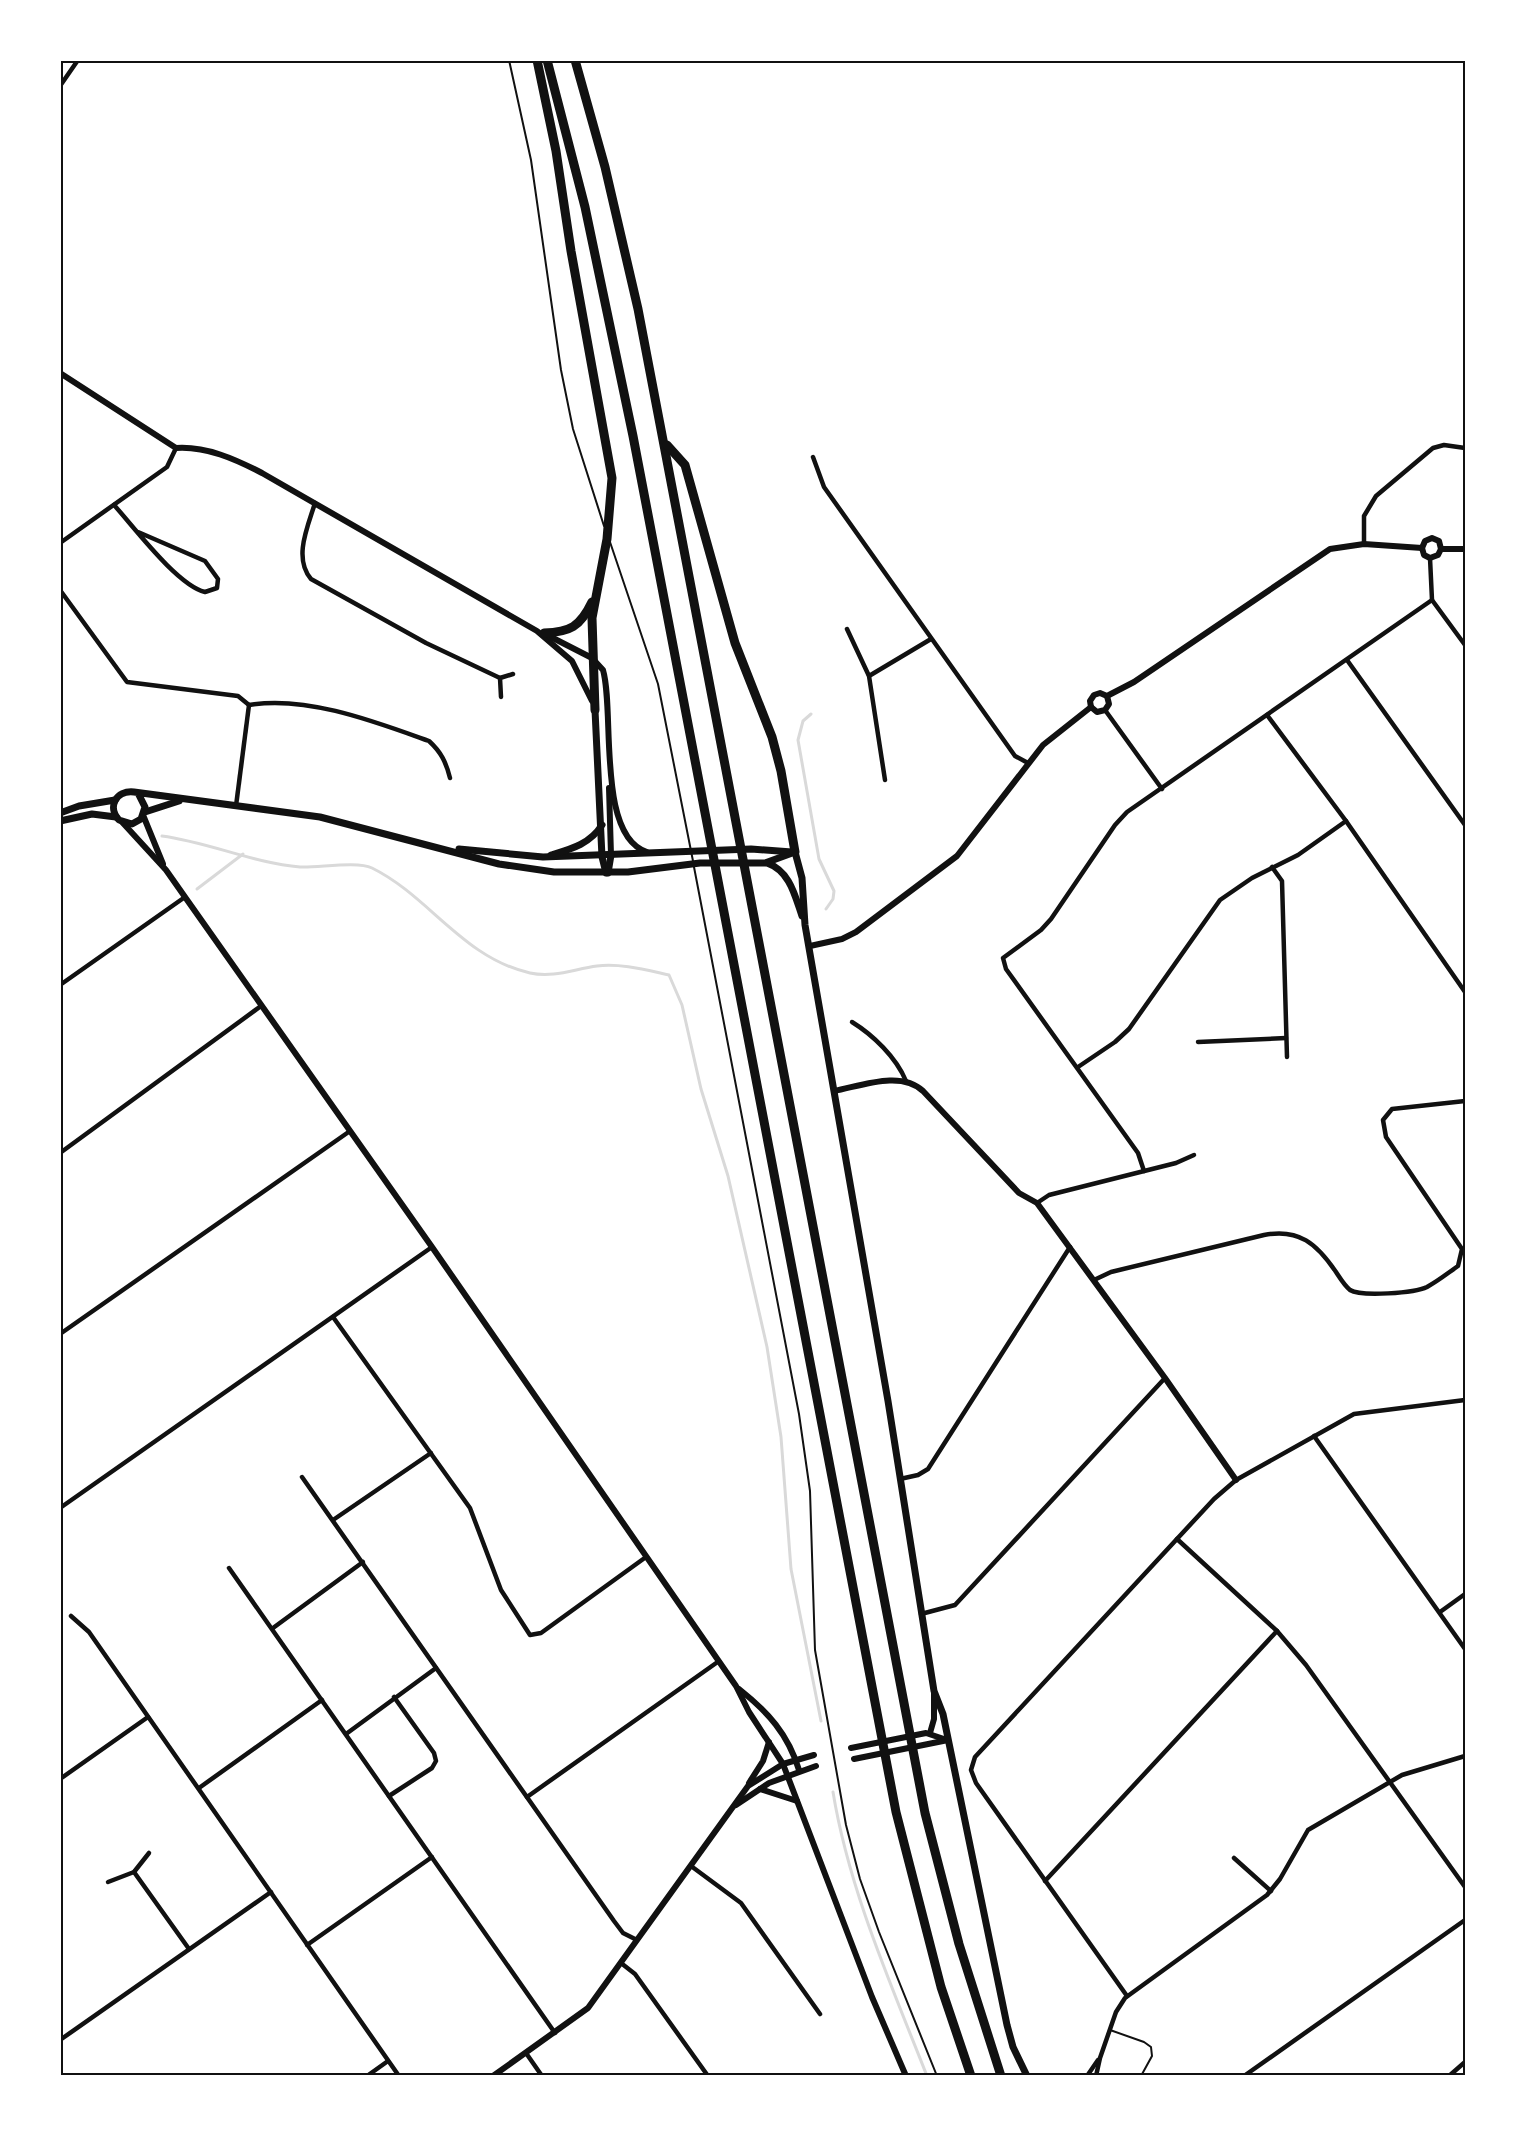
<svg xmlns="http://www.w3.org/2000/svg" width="1525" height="2136" viewBox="0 0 1525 2136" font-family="Ubuntu,sans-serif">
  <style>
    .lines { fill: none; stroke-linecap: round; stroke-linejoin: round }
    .stream { stroke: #d9d9d9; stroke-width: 3 }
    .service { stroke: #111; stroke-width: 2 }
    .minor { stroke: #111; stroke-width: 4.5 }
    .tertiary { stroke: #111; stroke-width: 6 }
    .secondary { stroke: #111; stroke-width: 7 }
    .motorway { stroke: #111; stroke-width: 9 }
    .neatline { fill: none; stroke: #111; stroke-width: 2 }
  </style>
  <rect width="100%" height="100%" fill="#fff"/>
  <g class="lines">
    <g class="stream">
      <polyline points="811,714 803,721 798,740 819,859 834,891 833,899 826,909"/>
      <path d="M162 836C208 842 253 863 300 867 318 868 357 861 372 868 429 896 463 958 530 973 554 978 574 969 597 966 620 963 646 970 669 975L682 1005 701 1089 728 1176 767 1347 781 1437 791 1569 821 1721"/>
      <polyline points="197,889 243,854"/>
      <path d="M833 1792C849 1890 891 1984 927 2076"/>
    </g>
    <g class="service">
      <polyline points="509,60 531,160 561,370 573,429 604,526"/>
      <polyline points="610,542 658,684 693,861"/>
      <polyline points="694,867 799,1414 810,1491 815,1650 846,1825 860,1879 879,1932 937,2076"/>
      <polyline points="1110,2030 1144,2042 1151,2047 1152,2056 1141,2076"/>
    </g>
    <g class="minor">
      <polyline points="60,86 78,60"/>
      <polyline points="813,457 824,487 1015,756 1028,763"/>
      <path d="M315 503C308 526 293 558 311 579L426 643 500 678"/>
      <path d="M114 505C134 527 177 585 205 592L217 588 218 579 205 561 138 532"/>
      <polyline points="60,543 167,467 176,448"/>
      <polyline points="1364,544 1364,516 1376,496 1433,448 1444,445 1465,448"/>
      <polyline points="1430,558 1432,600 1465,645"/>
      <polyline points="60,590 127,682 238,696 249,705"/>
      <polyline points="847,629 869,676 885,780"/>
      <polyline points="1347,660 1465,825"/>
      <polyline points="869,676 931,639"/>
      <polyline points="501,697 500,678 513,674"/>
      <path d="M249 705C306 695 376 722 429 741 441 752 446 762 450 778"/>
      <polyline points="1105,710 1162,789"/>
      <polyline points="1267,715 1346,821 1465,992"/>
      <polyline points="236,806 249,705"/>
      <polyline points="1272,867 1282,881 1287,1057"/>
      <polyline points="60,985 185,897"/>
      <path d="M852 1022C873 1035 896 1057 906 1081"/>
      <polyline points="1198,1042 1286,1038"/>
      <polyline points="1078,1067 1115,1042 1129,1029 1220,900 1252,878 1298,855 1346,821"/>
      <polyline points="60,1153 261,1006"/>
      <polyline points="1144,1171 1138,1153 1006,969 1003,958 1041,930 1051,919 1115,825 1127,812 1432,600"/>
      <polyline points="1037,1203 1049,1195 1176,1163 1194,1155"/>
      <path d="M1094 1280 1111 1272 1264 1235C1299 1228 1317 1244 1336 1272 1340 1278 1344 1285 1350 1290 1361 1297 1415 1293 1427 1287 1438 1281 1448 1273 1458 1266L1462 1249 1386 1137 1383 1120 1392 1109 1465 1101"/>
      <polyline points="333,1317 470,1508 501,1590 530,1635 541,1633 646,1557"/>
      <polyline points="60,1334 350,1131"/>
      <polyline points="1314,1436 1465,1649"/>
      <polyline points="302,1477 614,1921 623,1933 637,1940"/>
      <polyline points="900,1479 918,1475 928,1469 1070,1247"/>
      <polyline points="60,1508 432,1247"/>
      <polyline points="333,1520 431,1453"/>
      <polyline points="1177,1539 1277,1631 1306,1665 1465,1887"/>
      <polyline points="229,1568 555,2033"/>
      <polyline points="1440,1612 1465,1594"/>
      <polyline points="921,1614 955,1605 1165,1378"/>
      <polyline points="71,1616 89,1632 399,2076"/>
      <polyline points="273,1628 363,1562"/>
      <polyline points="346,1734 436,1668"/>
      <polyline points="60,1779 148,1717"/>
      <polyline points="199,1788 322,1700"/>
      <polyline points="389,1796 432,1768 436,1761 434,1753 394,1697"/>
      <polyline points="527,1797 719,1661"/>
      <polyline points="1234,1858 1271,1891"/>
      <polyline points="691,1866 741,1903 820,2014"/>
      <polyline points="134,1872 189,1949"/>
      <polyline points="1045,1881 1277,1631"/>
      <polyline points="108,1882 134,1872 149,1853"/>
      <polyline points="307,1945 432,1857"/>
      <polyline points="621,1963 635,1974 708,2076"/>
      <polyline points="1127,1996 976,1783 971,1770 975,1757 1214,1499 1236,1480 1354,1414 1465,1400"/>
      <polyline points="60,2040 271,1892"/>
      <polyline points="526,2053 542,2076"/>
      <polyline points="367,2076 388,2061"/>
      <polyline points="1087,2076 1098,2060"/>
      <polyline points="1096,2076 1100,2058 1116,2012 1125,1998 1267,1895 1280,1879 1308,1830 1402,1775 1465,1756"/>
      <polyline points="1244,2076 1465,1920"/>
      <polyline points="1449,2076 1465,2062"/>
    </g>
    <g class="tertiary">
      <path d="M60 373 176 448C206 446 235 459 262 473L537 631 572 661 592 701"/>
      <polyline points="1422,548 1425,541 1432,538 1439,541 1441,549"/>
      <polyline points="1422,548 1424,555 1430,558 1438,555 1441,549"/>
      <polyline points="1441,549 1465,549"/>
      <path d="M549 636 592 658 603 670C615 711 596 836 647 852"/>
      <polyline points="1091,707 1090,701 1094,695 1100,693 1107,696 1134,682 1330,549 1364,544 1422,548"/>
      <polyline points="1091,707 1097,712 1105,710 1109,704 1107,696"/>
      <polyline points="609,788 611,855"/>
      <polyline points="143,815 163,864"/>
      <polyline points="122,822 166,870 185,897 432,1247 736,1686 749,1712 783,1764 872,1997 906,2076"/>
      <polyline points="810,946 842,939 856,932 957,856 1043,745 1091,707"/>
      <path d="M834 1091C861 1086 901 1070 923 1091L1019 1193 1037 1203 1165 1378 1236 1480"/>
      <path d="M739 1689C768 1712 788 1734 799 1770"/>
      <polyline points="930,1733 934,1719 934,1692"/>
      <polyline points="851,1748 926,1733 947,1740"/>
      <polyline points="854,1759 948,1740"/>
      <polyline points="749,1783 763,1761 769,1742"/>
      <polyline points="760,1789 797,1801"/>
      <polyline points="736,1805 769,1783 816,1766"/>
      <polyline points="493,2076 588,2008 748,1786 783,1764 814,1755"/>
    </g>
    <g class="secondary">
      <polyline points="595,710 602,857 606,873"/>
      <path d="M139 795 145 807 141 819 132 824 119 820C107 807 116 790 134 792L320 817 499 864 554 872H628L700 863H765L795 852"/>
      <polyline points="145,812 179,801"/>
      <polyline points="60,813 79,806 115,800"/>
      <polyline points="60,821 92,814 116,817"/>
      <polyline points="459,849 543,857 751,849 792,852"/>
      <polyline points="795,852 802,878 805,925 888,1401 934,1691 943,1714 1007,2025 1013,2047 1027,2076"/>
      <path d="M551 855C571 849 590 844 602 825"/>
      <path d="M767 863C790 871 795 896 802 916"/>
      <polyline points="608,873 611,855"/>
    </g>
    <g class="motorway">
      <polyline points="537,60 556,151 571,251 612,478 607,539 592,618 595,710"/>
      <polyline points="547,60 585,207 633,436 896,1812 941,1987 971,2076"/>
      <polyline points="575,60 605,167 638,309 925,1813 959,1944 1001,2076"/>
      <polyline points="667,445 685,465 735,643 772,737 781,771 795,852"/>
      <path d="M544 633C570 632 580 627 592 602"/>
    </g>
  </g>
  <rect width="1525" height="2136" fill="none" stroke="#ffffff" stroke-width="123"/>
  <rect x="62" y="62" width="1402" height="2012" class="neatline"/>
</svg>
